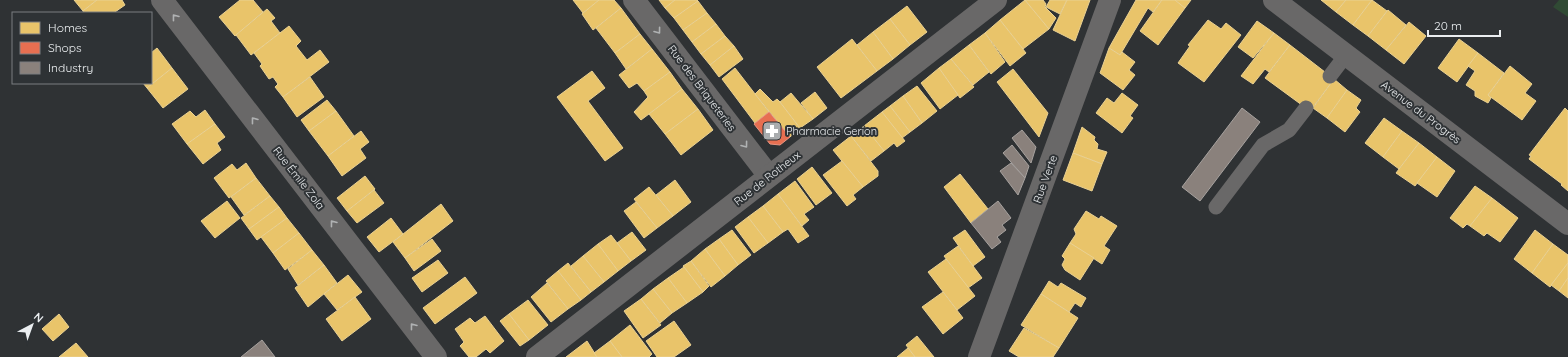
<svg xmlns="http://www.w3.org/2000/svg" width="1568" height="357" viewBox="0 0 1568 357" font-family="Quicksand,sans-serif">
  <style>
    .green { fill: #304a34 }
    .homes { fill: #e9c46a; stroke: #ead192 }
    .shops { fill: #e76f51; stroke: #e89581 }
    .industry { fill: #8a817c; stroke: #a7a29f }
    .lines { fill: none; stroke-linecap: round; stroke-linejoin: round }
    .service { stroke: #696868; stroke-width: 15 }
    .minor { stroke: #696868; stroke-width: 22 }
    .tertiary { stroke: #696868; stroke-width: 22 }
    .oneway { stroke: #b0b2b3 }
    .labels { text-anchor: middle; stroke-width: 4; stroke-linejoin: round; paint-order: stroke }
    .street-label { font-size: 11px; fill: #ebeef0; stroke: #2e3235 }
    .poi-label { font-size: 11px; fill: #ebeef0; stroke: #2e3235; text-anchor: start }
  </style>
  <rect width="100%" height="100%" fill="#2f3234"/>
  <polygon class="green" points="1559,0 1568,0 1568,17 1553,7"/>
  <g class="homes">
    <polygon points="74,0 97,0 83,11"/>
    <polygon points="97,0 122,0 125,5 115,12 115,13 84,13 83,11"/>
    <polygon points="240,0 253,0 263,12 235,36 219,17"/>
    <polygon points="573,0 599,0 583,13"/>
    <polygon points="599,0 614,0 621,8 593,30 582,14"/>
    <polygon points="659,0 675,0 665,8"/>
    <polygon points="675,0 697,0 698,1 674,18 665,8"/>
    <polygon points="1025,0 1049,29 1023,49 1000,20"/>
    <polygon points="1025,0 1043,0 1046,4 1045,7 1056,18 1049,29"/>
    <polygon points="1050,0 1067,0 1060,14 1046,7"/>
    <polygon points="1067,0 1090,0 1075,41 1053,30"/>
    <polygon points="1136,0 1162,0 1153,12 1148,8 1120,55 1109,48"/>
    <polygon points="1162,0 1175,0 1185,8 1158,45 1140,31"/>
    <polygon points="1175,0 1191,0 1185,8"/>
    <polygon points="1321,0 1346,0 1336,12"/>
    <polygon points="1346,0 1372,0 1353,25 1336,12"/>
    <polygon points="1372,0 1387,11 1368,36 1353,25"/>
    <polygon points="698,1 707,13 683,30 674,18"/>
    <polygon points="907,6 927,32 910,45 890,19"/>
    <polygon points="621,8 640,34 615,53 596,28"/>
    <polygon points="267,9 275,18 271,21 280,33 251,55 236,35"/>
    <polygon points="1388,10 1406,25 1386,50 1368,36"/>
    <polygon points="707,13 716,24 692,42 683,30"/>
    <polygon points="890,19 910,45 893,59 873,32"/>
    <polygon points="1000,20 1026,53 1010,66 985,33"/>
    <polygon points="1208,20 1221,29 1226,23 1241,35 1204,82 1178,63 1190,46 1188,45"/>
    <polygon points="1257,21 1274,33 1253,58 1238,47"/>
    <polygon points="1409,22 1426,36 1404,64 1386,50"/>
    <polygon points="716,24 725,36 701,54 692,42"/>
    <polygon points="289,26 301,41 296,46 307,60 320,50 329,62 283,97 275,87 278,84 273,77 269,79 260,66 262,64 254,53"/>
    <polygon points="873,32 893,59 877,71 857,45"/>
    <polygon points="985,33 1005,62 991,74 969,45"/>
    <polygon points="1274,33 1290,45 1269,72 1265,69 1253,84 1241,76"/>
    <polygon points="640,34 652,49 626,69 615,53"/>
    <polygon points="725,36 734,46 710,65 701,54"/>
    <polygon points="852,39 877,71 841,98 817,67"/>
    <polygon points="1459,39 1478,53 1457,82 1438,68"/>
    <polygon points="969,45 989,72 973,85 951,59"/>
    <polygon points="1290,45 1334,79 1310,111 1265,78"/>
    <polygon points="734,46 743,59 719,77 710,65"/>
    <polygon points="157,48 172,68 147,88 143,83 151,83 151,53"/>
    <polygon points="1109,48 1120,55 1122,52 1135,62 1129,70 1135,75 1123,90 1100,73"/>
    <polygon points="652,49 670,72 644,91 637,83 629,88 619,75"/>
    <polygon points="1478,53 1504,73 1488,95 1491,98 1488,103 1475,96 1475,91 1466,85 1475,71 1468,66"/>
    <polygon points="951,59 974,87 960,98 939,68"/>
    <polygon points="1510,66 1532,84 1525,93 1536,101 1522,120 1488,95"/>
    <polygon points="172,68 188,89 163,108 147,88"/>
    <polygon points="735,68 769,112 755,123 722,79"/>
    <polygon points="939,68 958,95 940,109 921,83"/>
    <polygon points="1013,69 1048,113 1039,137 997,82"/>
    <polygon points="592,71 605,88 588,101 623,148 605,161 557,97"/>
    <polygon points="670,72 682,89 641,120 634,112 648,97 644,91"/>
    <polygon points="310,77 324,97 297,117 283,97"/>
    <polygon points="1334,79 1347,90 1327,118 1313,108"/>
    <polygon points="917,86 937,111 922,123 903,96"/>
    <polygon points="682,89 698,109 665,134 649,114"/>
    <polygon points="760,89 773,102 777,99 780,102 800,128 790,137 755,94"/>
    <polygon points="1347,90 1361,100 1356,108 1360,112 1345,132 1327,118"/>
    <polygon points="815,92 827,108 813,119 801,103"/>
    <polygon points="791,93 813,119 800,128 780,102"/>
    <polygon points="1122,93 1138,105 1130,116 1133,118 1122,133 1096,113 1107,98 1114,103"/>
    <polygon points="903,96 922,123 910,132 890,106"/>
    <polygon points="327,100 336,111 309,131 301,120"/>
    <polygon points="890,106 910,132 902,138 882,112"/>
    <polygon points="1565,108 1568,111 1568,191 1561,185 1562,184 1529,159 1531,156 1529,155"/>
    <polygon points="698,109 713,130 681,155 665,134"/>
    <polygon points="205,110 215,124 187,144 172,124 190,111 196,117"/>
    <polygon points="336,111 354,136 328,156 309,131"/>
    <polygon points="882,112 905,141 897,147 894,143 884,151 864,126"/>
    <polygon points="1384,118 1402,131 1383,157 1365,143"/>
    <polygon points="215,124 225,137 217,143 221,150 203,164 187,144"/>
    <polygon points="864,126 884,151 871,161 851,136"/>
    <polygon points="1082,127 1095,137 1094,140 1098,144 1097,149 1107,152 1102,164 1073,153"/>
    <polygon points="361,131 369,142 360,149 366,158 342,176 328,156"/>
    <polygon points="1402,131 1419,143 1399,169 1383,157"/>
    <polygon points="851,136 878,171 878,176 863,187 833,150"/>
    <polygon points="1419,143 1437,157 1415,186 1396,173"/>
    <polygon points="1073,153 1102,164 1092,191 1063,180"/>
    <polygon points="1437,157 1455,171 1437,197 1417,183"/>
    <polygon points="842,161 863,187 853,195 856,199 847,206 823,175"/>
    <polygon points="246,163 256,178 229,198 214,178 232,164 237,170"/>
    <polygon points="812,167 832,193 816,205 797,179"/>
    <polygon points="960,174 988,209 971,223 944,187"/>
    <polygon points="365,176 375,189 347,211 337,198"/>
    <polygon points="256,178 270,196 244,215 231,197"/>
    <polygon points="675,180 691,202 673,216 656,195"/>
    <polygon points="795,181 814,207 804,214 809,220 802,226 778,194"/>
    <polygon points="1475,186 1492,198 1470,226 1467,224 1463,228 1450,218"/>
    <polygon points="649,187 673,216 657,228 634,199"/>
    <polygon points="374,190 384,203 357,223 347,211"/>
    <polygon points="778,194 809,236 798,243 788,229 783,232 763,206"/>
    <polygon points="270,196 279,207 249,229 241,218"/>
    <polygon points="1492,198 1518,218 1500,242 1487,233 1484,236 1470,226"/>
    <polygon points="227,201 240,218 215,238 201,221"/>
    <polygon points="636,202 657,228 644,238 624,211"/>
    <polygon points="441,204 453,221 405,258 393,242"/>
    <polygon points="763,206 783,232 768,243 748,217"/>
    <polygon points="279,207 287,218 257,240 249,229"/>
    <polygon points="1086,211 1099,219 1101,216 1117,226 1104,246 1110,250 1102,264 1070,243 1076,234 1074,229"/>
    <polygon points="748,217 768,243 754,253 735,227"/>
    <polygon points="287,218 299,233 273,253 261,237"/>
    <polygon points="391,218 403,234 379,252 367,237"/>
    <polygon points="732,230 751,255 738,265 719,239"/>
    <polygon points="965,230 985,257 973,266 953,238"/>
    <polygon points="1535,230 1553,244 1532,273 1514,259"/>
    <polygon points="632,232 646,250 631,261 617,243"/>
    <polygon points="299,233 312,250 285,270 273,253"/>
    <polygon points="611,235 631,261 618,271 598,244"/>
    <polygon points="432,239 441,251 414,271 405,258"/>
    <polygon points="719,239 738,265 725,276 705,249"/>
    <polygon points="1070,243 1094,258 1080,280 1065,270 1062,265 1065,259 1062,256"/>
    <polygon points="598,244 618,271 604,282 583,256"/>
    <polygon points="1553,244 1568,255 1568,263 1550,287 1532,273"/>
    <polygon points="958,246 982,278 968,288 944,256"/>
    <polygon points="705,249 725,276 711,287 691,261"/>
    <polygon points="312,250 324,265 298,285 288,269"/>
    <polygon points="583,256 604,282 591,292 571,266"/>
    <polygon points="946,259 975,296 957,310 928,272"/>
    <polygon points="438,260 448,273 422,292 412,278"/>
    <polygon points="691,261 709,286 703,292 683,266"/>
    <polygon points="568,263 591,292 581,300 558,271"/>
    <polygon points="1568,263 1568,278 1559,291 1551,285"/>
    <polygon points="324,265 337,283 308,307 295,288"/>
    <polygon points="684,267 703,292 687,303 668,278"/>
    <polygon points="558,271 581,300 568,309 546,281"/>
    <polygon points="348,275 362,292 337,310 324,294"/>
    <polygon points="465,277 477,293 435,324 423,308"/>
    <polygon points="668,278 687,303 672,313 653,289"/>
    <polygon points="1568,278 1568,298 1559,291"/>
    <polygon points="1049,281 1058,287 1061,283 1086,298 1081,307 1075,303 1069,312 1041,294"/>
    <polygon points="547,283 568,309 551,322 531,297"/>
    <polygon points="653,289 672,313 660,323 641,299"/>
    <polygon points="943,292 963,318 943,334 922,307"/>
    <polygon points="1041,294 1078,318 1059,348 1021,325"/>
    <polygon points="355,297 371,319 342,341 326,319"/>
    <polygon points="641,299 661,325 643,338 624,311"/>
    <polygon points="528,300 548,325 529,340 509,314"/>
    <polygon points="59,314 69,327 53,341 42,329"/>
    <polygon points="509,314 529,340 520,346 500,321"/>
    <polygon points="485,316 504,341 490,353 486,349 476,357 469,357 460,346 464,342 455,329 470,318 475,323"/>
    <polygon points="674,321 691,345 674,357 657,357 646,341"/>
    <polygon points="630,325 652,354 649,357 622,357 610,341"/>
    <polygon points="1024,328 1059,348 1053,357 1019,357 1009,351"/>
    <polygon points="917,336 934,357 915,357 906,345"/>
    <polygon points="587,341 597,357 566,357"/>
    <polygon points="610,341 622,357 597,357 594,353"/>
    <polygon points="76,343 88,357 59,357"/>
    <polygon points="908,348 915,357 897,357"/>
  </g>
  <polygon class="shops" points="769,112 790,137 780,145 770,144 754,124"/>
  <g class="industry">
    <polygon points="1242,108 1260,122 1200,201 1182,187"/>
    <polygon points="1022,130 1036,147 1031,163 1012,138"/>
    <polygon points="1012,145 1029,166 1025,178 1003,153"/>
    <polygon points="1011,163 1025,178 1018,195 1000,171"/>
    <polygon points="998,201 1011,218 1002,225 1006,230 997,237 1001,242 992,249 971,223"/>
    <polygon points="262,340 275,357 241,357"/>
  </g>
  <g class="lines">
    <g class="service">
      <polyline points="1330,76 1346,55"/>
      <polyline points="1216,207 1263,145 1289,130 1306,108"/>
    </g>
    <g class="minor">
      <polyline points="162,0 436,357"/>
      <polyline points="634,0 769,176"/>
      <polyline points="1274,0 1568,224"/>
      <polyline points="979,357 1110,0"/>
    </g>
    <polyline class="tertiary" points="537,357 996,0"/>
  </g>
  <defs><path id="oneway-chevron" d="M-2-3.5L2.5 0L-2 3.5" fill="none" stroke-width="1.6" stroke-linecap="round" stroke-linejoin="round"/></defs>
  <g class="oneway">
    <use href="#oneway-chevron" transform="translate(175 17) rotate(-128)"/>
    <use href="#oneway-chevron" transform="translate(658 31) rotate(53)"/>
    <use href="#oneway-chevron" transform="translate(254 120) rotate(-128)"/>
    <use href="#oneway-chevron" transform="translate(745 145) rotate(53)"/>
    <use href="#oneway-chevron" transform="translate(333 223) rotate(-128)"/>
    <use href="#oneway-chevron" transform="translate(413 326) rotate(-128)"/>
  </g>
  <defs>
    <symbol id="pharmacy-square" viewBox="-11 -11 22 22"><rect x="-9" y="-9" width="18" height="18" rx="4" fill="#a9acae" stroke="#2e3235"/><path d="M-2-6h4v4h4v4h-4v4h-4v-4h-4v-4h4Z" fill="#fff"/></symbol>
  </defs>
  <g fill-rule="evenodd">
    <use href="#pharmacy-square" x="761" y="120" width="22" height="22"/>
  </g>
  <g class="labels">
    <g class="street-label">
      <text transform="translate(702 88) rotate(53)" y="4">Rue des Briqueteries</text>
      <text transform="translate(1421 112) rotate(37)" y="4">Avenue du Progrès</text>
      <text transform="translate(299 178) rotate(52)" y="4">Rue Émile Zola</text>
      <text transform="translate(767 178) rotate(-38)" y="4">Rue de Rotheux</text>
      <text transform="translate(1045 179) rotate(-70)" y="4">Rue Verte</text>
    </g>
    <g class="poi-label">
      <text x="786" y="135">Pharmacie Gerion</text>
    </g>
  </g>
  <rect x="12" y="12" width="140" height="72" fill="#2e3235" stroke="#7a7d80"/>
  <rect x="20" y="22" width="20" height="12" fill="#e9c46a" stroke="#7a7d80"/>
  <text x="48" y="32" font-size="12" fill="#ebeef0">Homes</text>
  <rect x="20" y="42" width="20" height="12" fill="#e76f51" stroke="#7a7d80"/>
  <text x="48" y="52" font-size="12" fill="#ebeef0">Shops</text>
  <rect x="20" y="62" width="20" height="12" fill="#8a817c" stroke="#7a7d80"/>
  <text x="48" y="72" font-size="12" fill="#ebeef0">Industry</text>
  <g transform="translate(32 325) rotate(41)" stroke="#2e3235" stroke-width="3" paint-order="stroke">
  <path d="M0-3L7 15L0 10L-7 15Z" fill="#ebeef0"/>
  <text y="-6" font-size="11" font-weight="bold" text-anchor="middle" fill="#ebeef0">N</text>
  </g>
  <path d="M1428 30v6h72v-6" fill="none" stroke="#ebeef0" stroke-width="2"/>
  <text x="1434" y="30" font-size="12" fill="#ebeef0" stroke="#2e3235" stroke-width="3" paint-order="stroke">20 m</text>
</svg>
